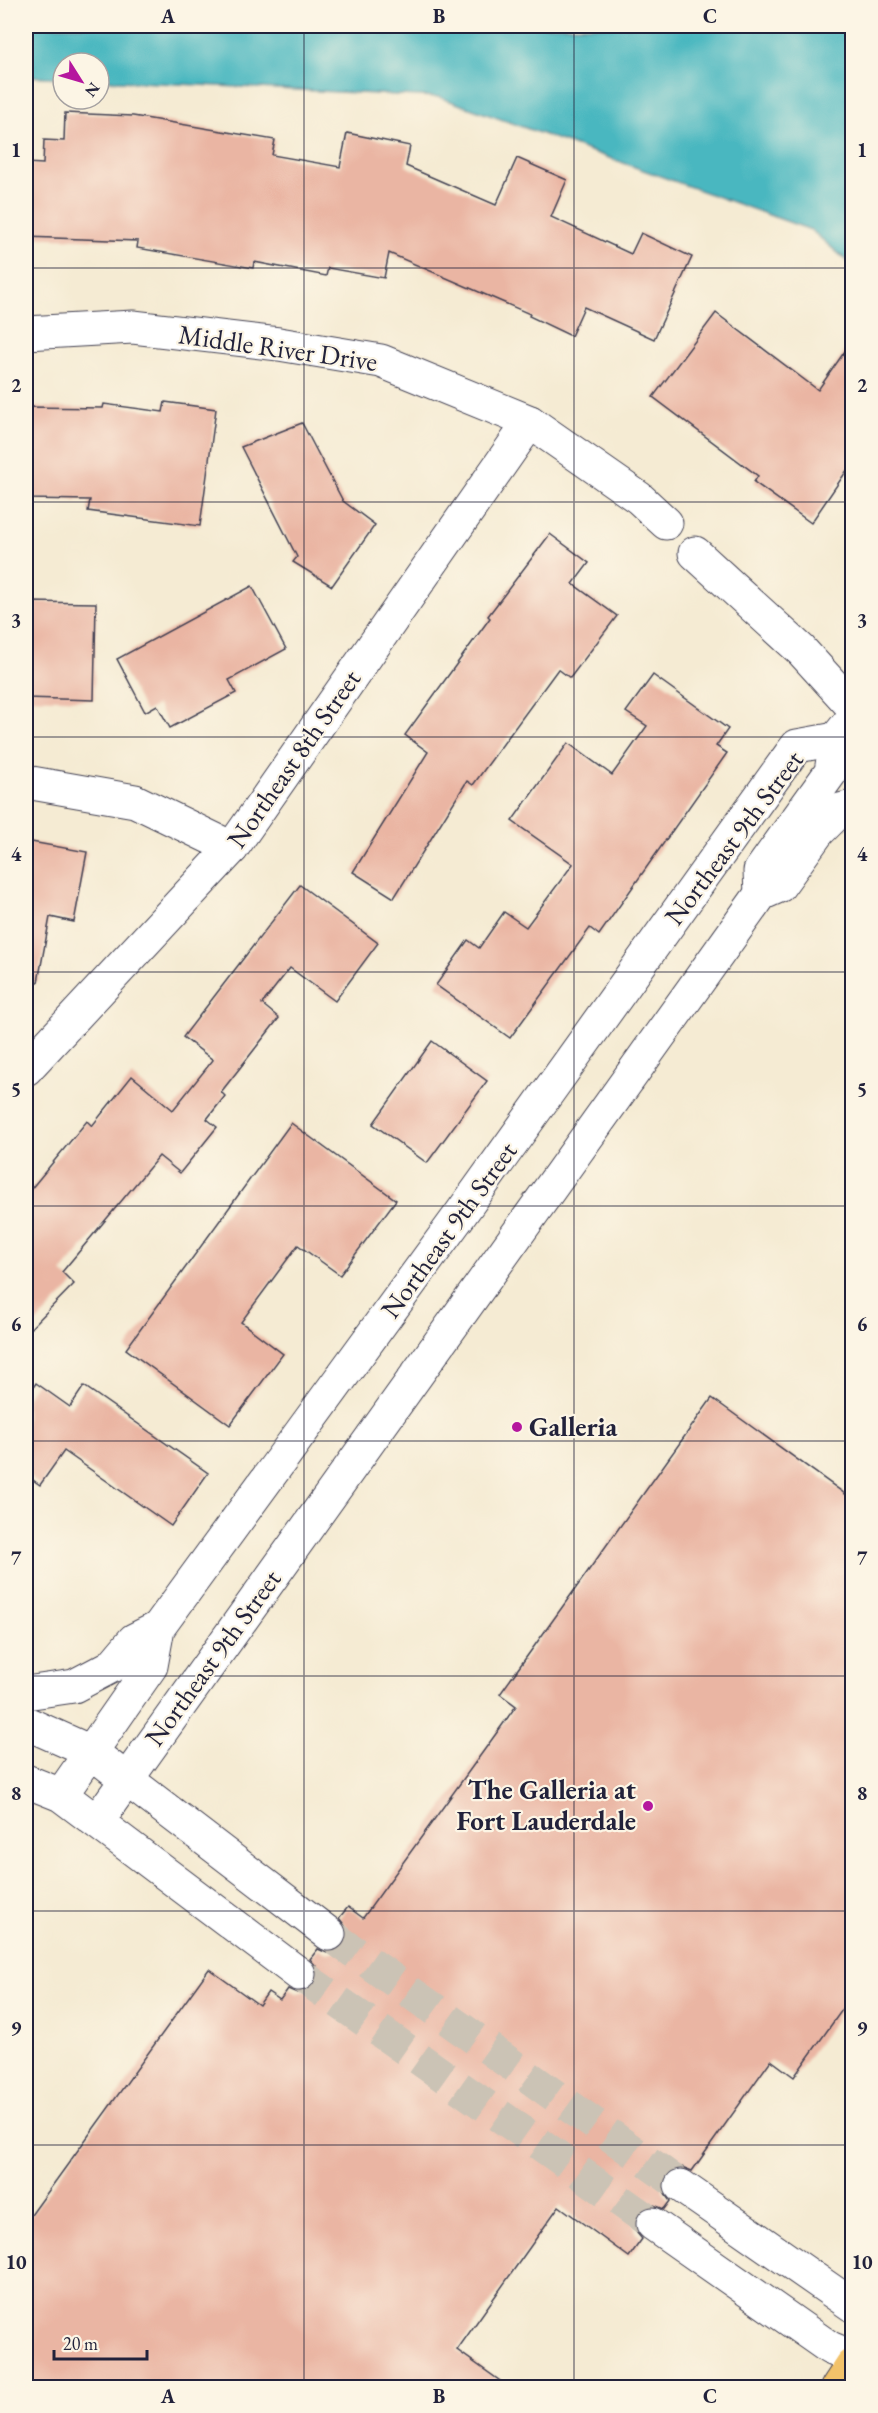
<svg xmlns="http://www.w3.org/2000/svg" width="878" height="2413" viewBox="0 0 878 2413" font-family="'EB Garamond',serif">
  <style>
    .water { fill: #48b7c0; stroke: #356c7e; stroke-width: 1.5 }
    .building { fill: #eab5a3 }
    .lines { fill: none; stroke-linecap: round; stroke-linejoin: round }
    .minor-tunnel { stroke: #cbc3b5; stroke-width: 33; stroke-dasharray: 33 16; stroke-linecap: butt }
    .minor-casing { stroke: #424052; stroke-width: 35 }
    .major-casing { stroke: #424052; stroke-width: 35 }
    .minor { stroke: #fff; stroke-width: 33 }
    .major { stroke: #f2c26a; stroke-width: 33 }
    .grid { fill: none; stroke: #22223b; stroke-width: 1.5; stroke-opacity: 0.55 }
    .poi-dot { fill: #b5179e; stroke: #fcf5e5; stroke-width: 2 }
    .labels { text-anchor: middle; stroke-width: 4.5; stroke-linejoin: round; paint-order: stroke }
    .street-label { font-size: 27px; fill: #22223b; stroke: #fcf5e5 }
    .poi-label { font-size: 27px; font-weight: bold; fill: #22223b; stroke: #fcf5e5; text-anchor: start }
    .neatline { fill: none; stroke: #22223b; stroke-width: 2 }
    .grid-label { font-size: 20px; text-anchor: middle; font-weight: bold; fill: #22223b }
  </style>
  <rect width="100%" height="100%" fill="#fcf5e5"/>
  <filter id="ink" filterUnits="userSpaceOnUse"><feTurbulence type="fractalNoise" baseFrequency=".0167" numOctaves="2"/><feDisplacementMap in="SourceGraphic" scale="12" xChannelSelector="R" yChannelSelector="G"/><feConvolveMatrix kernelMatrix="1 2 1 2 8 2 1 2 1" color-interpolation-filters="sRGB"/></filter>
  <filter id="wash" filterUnits="userSpaceOnUse"><feTurbulence type="fractalNoise" baseFrequency=".008" numOctaves="4" result="noise"/><feDisplacementMap in="SourceGraphic" scale="24" xChannelSelector="R" yChannelSelector="G"/><feGaussianBlur stdDeviation="1.35" result="paint"/><feColorMatrix in="noise" values="0 0 0 0 0 0 0 0 0 0 0 0 0 0 0 0 0 1.4 0 .05"/><feComposite in="paint" operator="in"/></filter>
  <g filter="url(#wash)">
    <rect width="100%" height="100%" fill="#f5ebd3"/>
    <polygon class="water" points="26,26 852,26 852,265 811,230 439,97 99,80 99,63 63,63 63,78 26,76"/>
    <g id="blocks">
      <g class="building">
        <polygon points="65,113 133,116 275,140 272,155 340,167 347,133 410,146 406,166 496,205 517,158 567,180 551,217 631,254 641,233 692,257 654,339 584,307 571,336 529,316 530,314 389,253 384,278 328,268 326,276 254,262 253,268 137,248 138,241 26,237 26,163 43,164 44,140 64,141"/>
        <polygon points="716,313 818,390 852,341 852,463 811,523 754,482 758,476 653,397"/>
        <polygon points="165,402 216,409 200,526 88,511 90,500 26,499 26,407 103,408 104,404 163,412"/>
        <polygon points="302,423 343,501 375,525 332,586 293,562 297,557 241,447"/>
        <polygon points="550,534 589,563 573,584 617,616 570,678 558,669 473,785 467,781 394,898 353,872 428,752 405,735 490,618 488,616"/>
        <polygon points="252,586 286,649 229,680 236,693 170,728 157,705 145,712 117,659"/>
        <polygon points="26,602 96,603 94,700 26,698"/>
        <polygon points="653,675 728,729 716,746 727,753 599,935 590,928 510,1038 436,985 468,940 479,948 504,912 526,927 573,864 512,821 568,743 612,775 647,726 626,712"/>
        <polygon points="26,841 87,852 74,922 50,917 38,982 26,981"/>
        <polygon points="300,885 378,943 335,1001 290,968 262,1004 279,1018 221,1092 225,1096 207,1119 217,1127 180,1173 159,1156 62,1272 74,1284 26,1333 26,1195 87,1121 92,1126 132,1076 173,1110 213,1060 183,1037"/>
        <polygon points="432,1041 487,1081 427,1163 373,1124"/>
        <polygon points="291,1123 396,1200 340,1275 298,1245 241,1322 283,1354 230,1425 126,1349"/>
        <polygon points="36,1383 70,1407 84,1386 208,1473 171,1526 64,1451 40,1485 26,1475 26,1398"/>
        <polygon points="712,1398 852,1499 852,1996 794,2077 771,2060 692,2171 682,2167 673,2169 666,2175 662,2185 664,2193 670,2201 664,2209 654,2205 645,2207 638,2213 634,2223 636,2232 642,2239 629,2257 559,2206 457,2350 510,2388 26,2388 26,2222 209,1969 259,2005 268,1992 280,2000 288,1989 297,1993 306,1991 314,1986 318,1976 316,1966 310,1959 318,1949 327,1953 336,1951 343,1946 347,1937 346,1927 339,1918 348,1907 363,1918 516,1706 500,1694"/>
      </g>
    </g>
  </g>
  <g filter="url(#ink)">
    <use href="#blocks" fill-opacity="0" stroke="#424052" stroke-width="1.5"/>
    <g class="lines">
      <g class="minor-tunnel">
        <polyline points="329,1934 681,2186"/>
        <polyline points="299,1974 653,2224"/>
      </g>
      <defs>
        <g id="minor">
          <polyline points="26,333 133,327 279,344 381,361 530,422 639,498 666,523"/>
          <polyline points="695,553 801,650 852,706"/>
          <polyline points="26,782 135,801 232,848"/>
          <polyline points="761,894 760,871 831,772 836,739 849,723"/>
          <polyline points="26,1069 232,848 530,422"/>
          <polyline points="26,1693 74,1686 112,1666 134,1640 158,1628"/>
          <polyline points="26,1723 91,1752 329,1934"/>
          <polyline points="26,1781 61,1795 299,1974"/>
          <polyline points="61,1795 151,1666 158,1628 460,1215 790,755 797,746 836,739"/>
          <polyline points="97,1821 761,894 779,886 818,832 840,810 852,807"/>
          <polyline points="681,2186 852,2305"/>
          <polyline points="653,2224 830,2348 852,2357"/>
        </g>
        <polyline id="major" points="837,2388 852,2365"/>
      </defs>
      <use href="#minor" class="minor-casing"/>
      <use href="#major" class="major-casing"/>
      <use href="#minor" class="minor"/>
      <use href="#major" class="major"/>
    </g>
  </g>
  <path class="grid" d="M304 26V2388M574 26V2388M26 268H852M26 502H852M26 737H852M26 972H852M26 1206H852M26 1441H852M26 1676H852M26 1911H852M26 2145H852"/>
  <g class="poi-dot">
    <circle cx="517" cy="1427" r="6"/>
    <circle cx="648" cy="1806" r="6"/>
  </g>
  <g class="labels">
    <g class="street-label">
      <text transform="translate(278 348) rotate(8)" y="9">Middle River Drive</text>
      <text transform="translate(294 759) rotate(-55)" y="9">Northeast 8th Street</text>
      <text transform="translate(734 838) rotate(-53)" y="9">Northeast 9th Street</text>
      <text transform="translate(449 1230) rotate(-54)" y="9">Northeast 9th Street</text>
      <text transform="translate(213 1658) rotate(-54)" y="9">Northeast 9th Street</text>
    </g>
    <g class="poi-label">
      <text x="529" y="1436">Galleria</text>
      <text x="636" y="1799" text-anchor="end">The Galleria at<tspan x="636" dy="31">Fort Lauderdale</tspan></text>
    </g>
  </g>
  <rect width="878" height="2413" fill="none" stroke="#fcf5e5" stroke-width="66"/>
  <g transform="translate(81 81) rotate(127)"><circle r="28" fill="#fcf5e5" stroke="#a5a1a1" stroke-width="1.5"/>
  <path d="M0-4.5L10 22L0 15L-10 22Z" fill="#b5179e"/>
  <text y="-9" font-size="16" font-weight="bold" text-anchor="middle" fill="#22223b">N</text>
  </g>
  <path d="M54 2350v9h93v-9" fill="none" stroke="#22223b" stroke-width="3"/>
  <text x="63" y="2350" font-size="18" fill="#22223b" stroke="#fcf5e5" stroke-width="4.5" paint-order="stroke">20 m</text>
  <rect x="33" y="33" width="812" height="2347" class="neatline"/>
  <g class="grid-label">
    <text x="168" y="23">A</text>
    <text x="439" y="23">B</text>
    <text x="710" y="23">C</text>
    <text x="16" y="157">1</text>
    <text x="862" y="157">1</text>
    <text x="16" y="392">2</text>
    <text x="862" y="392">2</text>
    <text x="16" y="627">3</text>
    <text x="862" y="627">3</text>
    <text x="16" y="861">4</text>
    <text x="862" y="861">4</text>
    <text x="16" y="1096">5</text>
    <text x="862" y="1096">5</text>
    <text x="16" y="1331">6</text>
    <text x="862" y="1331">6</text>
    <text x="16" y="1565">7</text>
    <text x="862" y="1565">7</text>
    <text x="16" y="1800">8</text>
    <text x="862" y="1800">8</text>
    <text x="16" y="2035">9</text>
    <text x="862" y="2035">9</text>
    <text x="16" y="2269">10</text>
    <text x="862" y="2269">10</text>
    <text x="168" y="2403">A</text>
    <text x="439" y="2403">B</text>
    <text x="710" y="2403">C</text>
  </g>
</svg>
